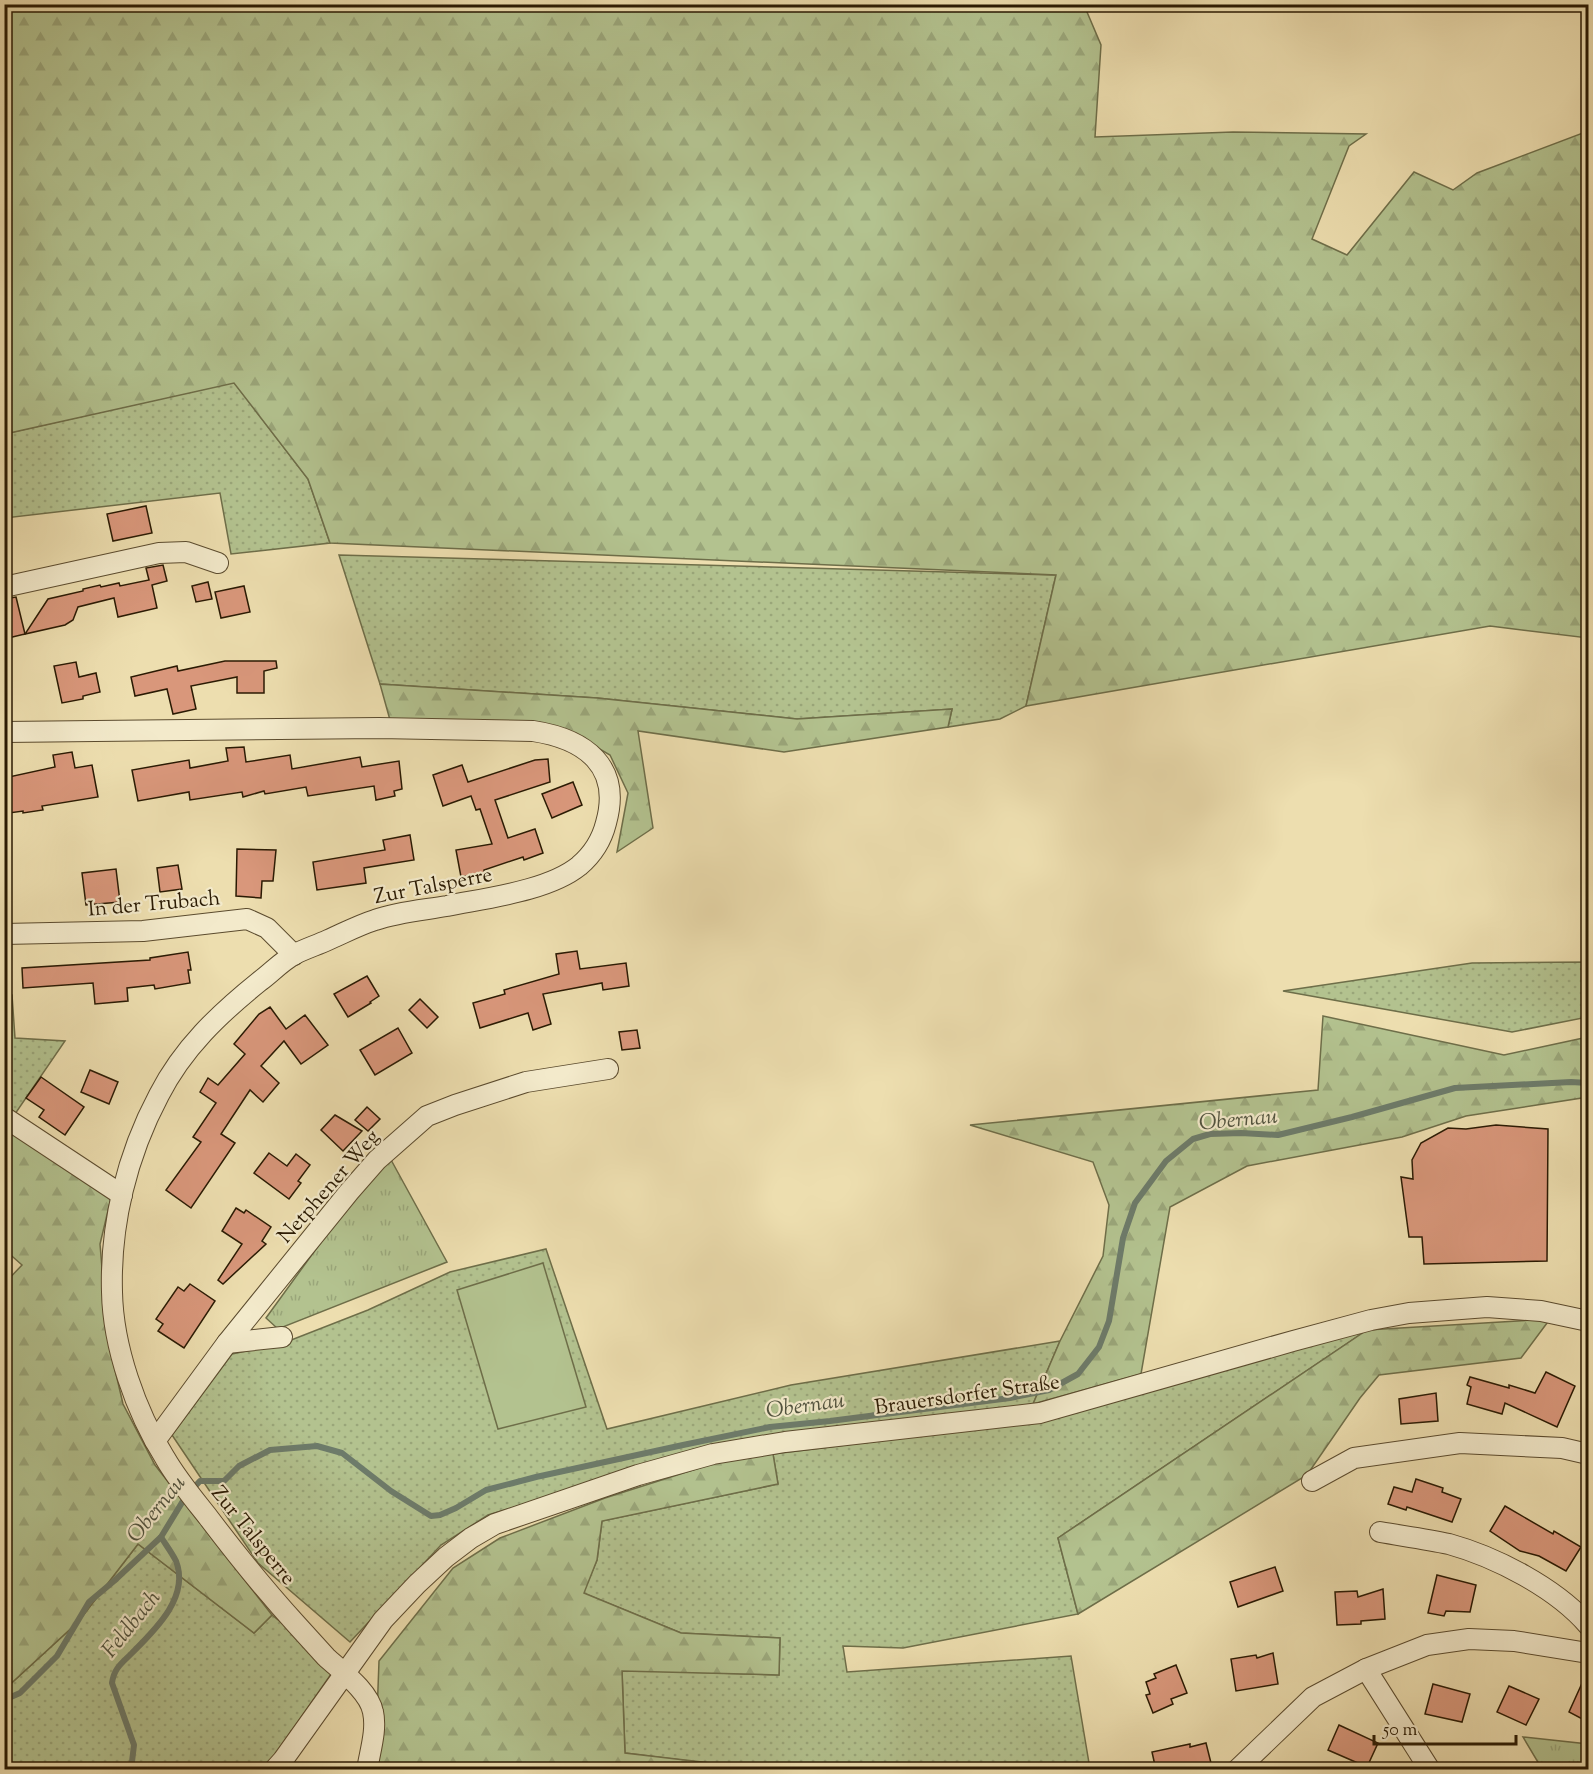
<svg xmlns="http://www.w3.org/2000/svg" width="1593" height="1774" viewBox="0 0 1593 1774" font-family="'Sorts Mill Goudy',serif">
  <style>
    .grass { fill: url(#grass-dots); stroke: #6e6e49; stroke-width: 1.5 }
    .forest { fill: url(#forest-firs); stroke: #6e6e49; stroke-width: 1.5 }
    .park { fill: url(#park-tufts); stroke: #6e6e49; stroke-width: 1.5 }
    .garden { fill: #b3c28f; stroke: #6e6e49; stroke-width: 1.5 }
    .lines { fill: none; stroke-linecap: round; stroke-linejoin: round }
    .stream { stroke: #6d7b6a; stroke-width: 6 }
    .building { fill: #d9977b; stroke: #2a1a03; stroke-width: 1.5 }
    .minor-casing { stroke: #5b4b2e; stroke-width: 22 }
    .minor { stroke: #f3eacb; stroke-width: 20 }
    .labels { text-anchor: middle; stroke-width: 4.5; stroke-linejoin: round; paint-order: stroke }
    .street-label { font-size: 21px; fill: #2a1a03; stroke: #f3eacb }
    .water-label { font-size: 22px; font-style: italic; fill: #51533f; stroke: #f3eacb }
  </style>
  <defs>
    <pattern id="grass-dots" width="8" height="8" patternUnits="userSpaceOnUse" patternTransform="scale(1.5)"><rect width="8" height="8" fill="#b3c28f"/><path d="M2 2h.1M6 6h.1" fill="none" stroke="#9aa67a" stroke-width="1.8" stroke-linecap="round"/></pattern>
    <pattern id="forest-firs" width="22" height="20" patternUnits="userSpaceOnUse" patternTransform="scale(1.5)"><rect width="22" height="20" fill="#b3c28f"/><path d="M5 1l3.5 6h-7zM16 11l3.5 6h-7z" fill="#9aa67a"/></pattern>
    <pattern id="park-tufts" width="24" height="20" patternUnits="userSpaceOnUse" patternTransform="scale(1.5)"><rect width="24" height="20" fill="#b3c28f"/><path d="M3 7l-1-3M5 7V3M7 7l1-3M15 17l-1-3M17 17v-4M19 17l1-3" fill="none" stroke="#9aa67a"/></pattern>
  </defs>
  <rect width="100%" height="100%" fill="#eddeaf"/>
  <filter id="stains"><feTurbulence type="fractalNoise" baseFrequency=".00333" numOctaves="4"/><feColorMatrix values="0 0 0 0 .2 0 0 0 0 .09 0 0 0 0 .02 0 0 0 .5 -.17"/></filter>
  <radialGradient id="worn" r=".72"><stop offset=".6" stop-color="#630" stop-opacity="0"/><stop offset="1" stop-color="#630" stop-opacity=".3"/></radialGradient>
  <g class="grass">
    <polygon points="234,382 308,479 330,543 231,554 220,493 5,518 4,434"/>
    <polygon points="339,555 1056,575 1026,706 1000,719 948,727 952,709 797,719 597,698 380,684"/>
    <polygon points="1588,962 1588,1017 1512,1032 1283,991 1472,963"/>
    <polygon points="4,995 12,995 15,1038 65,1041 15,1114 5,1107"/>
    <polygon points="546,1249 607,1429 791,1385 1060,1341 1033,1404 728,1442 488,1515 441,1545 350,1642 258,1563 172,1435 232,1354 281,1344 368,1310 450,1272"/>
    <polygon points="1367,1330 1058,1538 1078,1614 903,1648 843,1646 847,1672 1071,1656 1090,1769 762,1770 625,1753 622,1670 779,1675 780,1638 681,1633 583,1593 597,1560 602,1521 778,1484 773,1454 1040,1421"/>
    <polygon points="138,1544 254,1633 272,1615 336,1667 275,1755 260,1769 5,1770 5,1689 78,1622"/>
  </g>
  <g class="forest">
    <polygon points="4,5 1084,5 1101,45 1095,137 1233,132 1366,134 1349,146 1312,239 1347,255 1414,172 1453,190 1477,173 1588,131 1588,638 1490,626 1026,706 1056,575 330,543 308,479 234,383 5,434"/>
    <polygon points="380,684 597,698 797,719 952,709 948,727 784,752 638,731 653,828 617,852 628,793 610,755 581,738 539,722 390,720"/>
    <polygon points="1323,1016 1504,1055 1588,1037 1588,1097 1466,1116 1402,1137 1247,1166 1170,1207 1141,1374 1033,1404 1060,1341 1103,1256 1109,1205 1093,1162 970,1125 1318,1090"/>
    <polygon points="5,1125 112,1194 100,1244 108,1340 123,1404 155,1465 272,1615 254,1633 138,1544 78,1622 5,1689 4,1284 22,1265 5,1250"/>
    <polygon points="1550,1319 1521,1358 1379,1375 1360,1398 1307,1475 1078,1614 1058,1538 1367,1330"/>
    <polygon points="773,1454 778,1484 602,1521 597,1560 584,1593 681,1633 780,1638 779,1675 622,1671 625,1753 762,1769 375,1770 379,1661 453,1568 500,1538 605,1498 718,1462"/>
  </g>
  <g class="park">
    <polygon points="390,1158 447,1262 278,1329 266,1318 332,1227"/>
    <polygon points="1523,1737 1588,1744 1588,1769 1542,1769"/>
  </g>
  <polygon class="garden" points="543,1263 586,1407 498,1429 457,1290"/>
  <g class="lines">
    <g class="stream">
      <polyline points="4,1700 20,1693 57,1656 89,1602 114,1581 161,1537 186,1496 200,1481 224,1481 239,1466 270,1450 317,1446 342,1453 391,1491 431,1516 440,1515 456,1508 486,1490 536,1477 683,1445 770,1427 830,1421 1010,1398 1049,1390 1078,1374 1099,1347 1109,1321 1123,1238 1135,1203 1166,1161 1193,1139 1210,1134 1241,1133 1278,1135 1352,1117 1455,1088 1571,1082 1588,1083"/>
      <path d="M131 1770 134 1745 112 1683C114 1668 122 1663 132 1653 155 1630 190 1597 176 1561 172 1553 166 1545 161 1537"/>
    </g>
  </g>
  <g class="building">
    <polygon points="146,506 152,533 113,541 107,514"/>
    <polygon points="163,565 167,581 152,585 157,608 118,617 114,598 78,607 73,620 65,625 25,634 48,599 83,591 83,589 100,585 101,587 119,583 120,586 149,580 146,568"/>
    <polygon points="208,582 212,599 196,602 192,586"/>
    <polygon points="244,586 250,612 221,618 215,592"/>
    <polygon points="16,597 25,634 4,639 4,599"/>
    <polygon points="225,661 276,661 277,668 264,671 264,693 237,693 237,677 191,686 196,709 173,714 167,689 135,696 131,677 177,666 178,671"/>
    <polygon points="76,662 79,677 96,673 100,692 83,696 83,699 62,703 54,666"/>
    <polygon points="244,747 246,762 290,755 292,769 360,757 362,767 399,761 402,789 394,791 395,796 376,800 374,786 308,796 306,787 265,794 264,791 243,797 242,792 190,800 189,792 138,801 132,770 189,760 190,768 228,761 226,748"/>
    <polygon points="72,752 75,768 92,765 98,797 42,806 43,810 23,813 23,811 9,813 4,791 4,778 55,767 53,755"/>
    <polygon points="548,759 550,782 495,800 508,838 535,829 543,853 524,860 523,857 484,870 484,873 461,877 456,850 492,844 480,809 476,810 471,796 443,806 433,775 462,765 468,782 535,760"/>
    <polygon points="573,782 582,805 552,818 542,794"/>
    <polygon points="410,835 414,860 364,868 366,883 317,890 313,862 385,850 383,840"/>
    <polygon points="237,849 276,850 273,881 262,881 261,898 236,896"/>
    <polygon points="178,865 182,889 160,892 157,868"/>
    <polygon points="116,869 120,902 86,905 82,873"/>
    <polygon points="577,951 580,969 626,963 629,986 603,990 602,983 543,994 551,1024 533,1030 528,1013 480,1028 473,1003 505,994 504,990 559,974 556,954"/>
    <polygon points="188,952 191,970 188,970 190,983 155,989 154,985 127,988 128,1001 95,1004 93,983 23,988 22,968 150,960 150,958"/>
    <polygon points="367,976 379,996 370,1002 371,1003 348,1017 334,994"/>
    <polygon points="420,999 438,1017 427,1028 409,1010"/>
    <polygon points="270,1007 286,1029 305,1015 328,1045 301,1064 284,1041 261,1066 279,1083 263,1102 250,1090 221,1134 235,1143 191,1208 166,1190 201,1142 193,1137 216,1103 200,1092 208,1078 218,1085 245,1054 234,1044 259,1014"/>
    <polygon points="398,1028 412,1053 375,1075 360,1050"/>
    <polygon points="637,1030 640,1048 622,1050 619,1032"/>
    <polygon points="90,1070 118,1082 109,1104 81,1092"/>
    <polygon points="41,1077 84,1107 65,1135 39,1117 44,1110 26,1098"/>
    <polygon points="367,1107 380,1119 368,1131 355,1120"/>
    <polygon points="335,1115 362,1131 343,1151 321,1130"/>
    <polygon points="1496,1125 1548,1129 1547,1261 1424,1264 1422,1237 1409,1237 1401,1177 1413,1179 1412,1160 1421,1143 1448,1128 1466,1129"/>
    <polygon points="269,1153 287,1166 296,1154 310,1165 298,1181 301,1183 289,1199 254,1173"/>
    <polygon points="236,1208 244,1213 246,1210 271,1227 262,1241 266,1244 223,1284 218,1280 242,1244 222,1231"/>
    <polygon points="190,1284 215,1301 184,1348 158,1331 163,1324 156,1319 178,1287 184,1291"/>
    <polygon points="1546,1372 1575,1386 1557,1427 1505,1403 1502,1414 1467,1404 1471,1387 1467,1385 1470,1377 1509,1388 1509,1385 1535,1393"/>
    <polygon points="1436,1393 1438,1421 1401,1424 1399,1399"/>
    <polygon points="1416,1479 1443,1488 1442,1492 1461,1499 1452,1522 1407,1507 1406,1510 1388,1504 1394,1487 1412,1492"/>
    <polygon points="1505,1506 1553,1534 1554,1531 1581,1547 1566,1571 1539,1556 1520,1551 1490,1531"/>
    <polygon points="1275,1567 1283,1591 1238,1607 1230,1582"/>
    <polygon points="1437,1575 1476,1585 1470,1612 1446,1611 1444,1616 1428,1613"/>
    <polygon points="1383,1589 1385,1619 1361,1621 1361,1624 1337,1625 1335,1592 1357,1591 1358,1597"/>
    <polygon points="1273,1653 1278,1684 1236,1691 1231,1659 1256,1655 1257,1658"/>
    <polygon points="1176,1665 1187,1693 1171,1699 1173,1704 1153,1713 1146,1695 1150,1694 1146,1682 1156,1678 1154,1674"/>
    <polygon points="1588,1670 1588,1722 1569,1712"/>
    <polygon points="1433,1684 1470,1694 1462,1722 1425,1714"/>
    <polygon points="1509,1686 1539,1699 1526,1725 1497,1712"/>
    <polygon points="1339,1725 1378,1743 1367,1767 1328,1750"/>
    <polygon points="1206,1743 1212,1767 1200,1770 1156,1770 1152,1752 1190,1744 1190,1747"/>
  </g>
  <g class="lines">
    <defs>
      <g id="minor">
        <polyline points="4,587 159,553 186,552 218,563"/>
        <path d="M4 732 379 728 533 731C585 739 622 766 606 823 602 839 592 855 579 866 548 891 486 898 447 906 424 910 398 912 375 920 359 925 344 933 328 940 317 945 305 949 295 954 282 961 271 973 260 981 219 1014 183 1048 159 1095 127 1155 110 1224 112 1292 113 1347 136 1412 165 1458 177 1479 193 1498 208 1517 236 1554 265 1590 296 1624 306 1635 316 1646 326 1657 341 1671 369 1691 373 1712 377 1730 370 1751 367 1770"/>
        <polyline points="4,934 143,931 247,919 267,928 294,955"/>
        <polyline points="4,1117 122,1195"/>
        <polyline points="227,1343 282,1337"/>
        <polyline points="155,1441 227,1343 349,1192 377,1160 427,1116 455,1105 526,1082 608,1069"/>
        <polyline points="1312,1481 1354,1458 1460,1443 1562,1448 1588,1454"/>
        <path d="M1380 1532C1403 1536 1426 1539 1449 1544 1496 1557 1556 1588 1588 1625"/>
        <polyline points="1366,1669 1430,1770"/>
        <polyline points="274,1770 283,1760 383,1620 417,1584 446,1557 471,1538 495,1524 638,1475 713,1454 785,1442 1040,1413 1293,1341 1371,1320 1409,1313 1487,1307 1541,1311 1588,1321"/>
        <polyline points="1237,1770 1313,1697 1366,1669 1427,1645 1469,1639 1514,1641 1588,1653"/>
      </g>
    </defs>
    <use href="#minor" class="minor-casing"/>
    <use href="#minor" class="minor"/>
  </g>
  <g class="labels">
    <g class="street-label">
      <text transform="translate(433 885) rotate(-11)" y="7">Zur Talsperre</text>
      <text transform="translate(154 903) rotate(-5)" y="7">In der Trubach</text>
      <text transform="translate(328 1186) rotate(-49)" y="7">Netphener Weg</text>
      <text transform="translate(967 1394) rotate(-8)" y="7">Brauersdorfer Straße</text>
      <text transform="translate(254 1535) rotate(51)" y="7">Zur Talsperre</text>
    </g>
    <g class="water-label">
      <text transform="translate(1238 1118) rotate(-5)" y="8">Obernau</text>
      <text transform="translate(805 1404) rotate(-8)" y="8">Obernau</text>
      <text transform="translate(155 1508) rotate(-51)" y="8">Obernau</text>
      <text transform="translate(130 1623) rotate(-51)" y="8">Feldbach</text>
    </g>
  </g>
  <rect width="1593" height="1774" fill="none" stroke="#eddeaf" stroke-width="24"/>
  <rect x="6" y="6" width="1581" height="1762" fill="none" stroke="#2a1a03" stroke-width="3"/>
  <rect x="12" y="12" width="1569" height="1750" fill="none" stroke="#2a1a03" stroke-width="1.5"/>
  <path d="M1374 1735v9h142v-9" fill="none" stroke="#2a1a03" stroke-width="3"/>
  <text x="1383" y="1735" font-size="18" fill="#2a1a03" stroke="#f3eacb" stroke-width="4.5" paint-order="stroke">50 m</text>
  <rect width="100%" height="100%" filter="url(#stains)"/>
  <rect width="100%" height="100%" fill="url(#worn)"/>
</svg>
